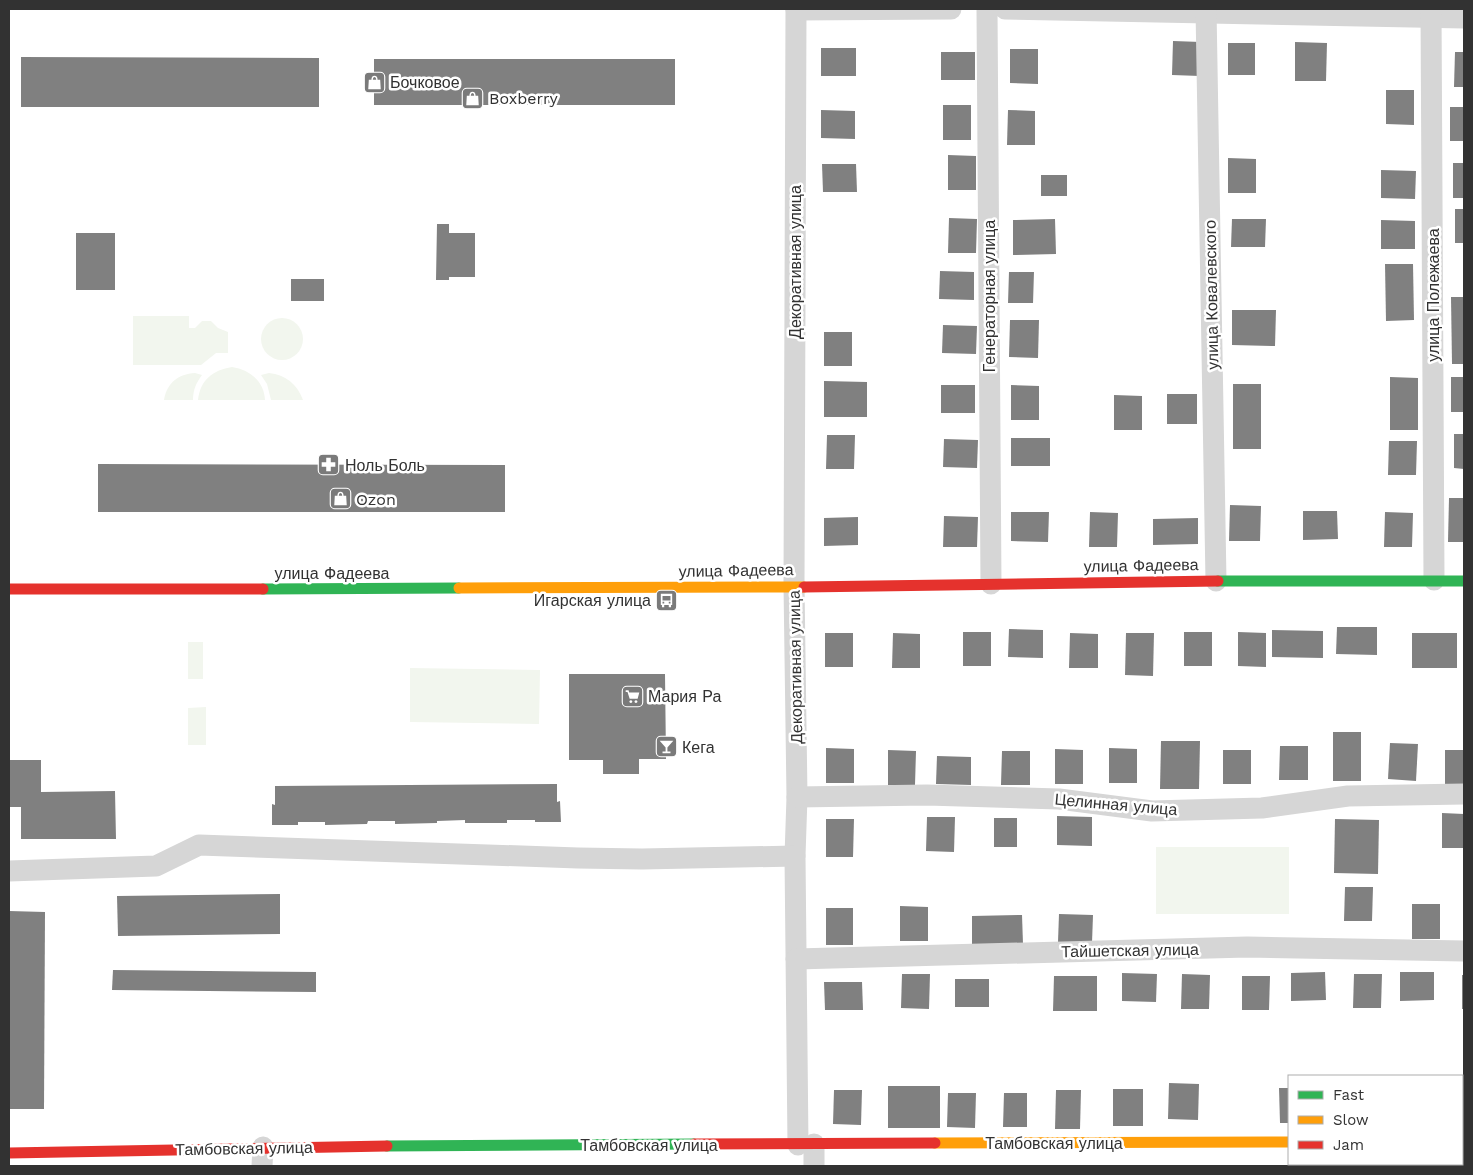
<svg xmlns="http://www.w3.org/2000/svg" width="1473" height="1175" viewBox="0 0 1473 1175" font-family="'Work Sans',sans-serif">
  <style>
    .green { fill: #f2f6ee }
    .building { fill: #808080 }
    .lines { fill: none; stroke-linecap: round; stroke-linejoin: round }
    .street { stroke: #d6d6d6; stroke-width: 21 }
    .fast { stroke: #30b455; stroke-width: 11 }
    .slow { stroke: #ff9f0a; stroke-width: 11 }
    .jam { stroke: #e5322d; stroke-width: 11 }
    .labels { text-anchor: middle; stroke-width: 5; stroke-linejoin: round; paint-order: stroke }
    .poi-label { font-size: 16px; fill: #323232; stroke: #fff; text-anchor: start }
    .street-label { font-size: 16px; fill: #323232; stroke: #fff }
  </style>
  <rect width="100%" height="100%" fill="#fff"/>
  <g class="green">
    <polygon points="133,316 189,316 189,328 195,328 202,321 211,321 218,328 228,332 228,353 216,353 201,365 133,365"/>
    <circle cx="282" cy="339" r="21"/>
    <path d="M232 367C250 370 264 381 265 400H198C200 380 213 370 232 367Z"/>
    <path d="M195 373 202 375C196 383 193 390 193 400H164C167 383 178 374 195 373Z"/>
    <path d="M269 373C286 375 297 384 303 400H271L267 384 261 375Z"/>
    <rect x="188" y="642" width="15" height="37"/>
    <polygon points="410,668 540,670 539,724 410,722"/>
    <polygon points="206,707 206,745 188,745 188,708"/>
    <rect x="1156" y="847" width="133" height="67"/>
  </g>
  <g class="building">
    <polygon points="1173,41 1201,42 1200,76 1172,75"/>
    <polygon points="1295,42 1327,43 1326,81 1295,81"/>
    <rect x="1228" y="43" width="27" height="32"/>
    <rect x="821" y="48" width="35" height="28"/>
    <polygon points="1010,49 1038,49 1038,84 1010,83"/>
    <rect x="941" y="52" width="34" height="28"/>
    <polygon points="1455,52 1464,52 1464,87 1454,87"/>
    <polygon points="21,57 319,58 319,107 21,107"/>
    <rect x="374" y="59" width="301" height="46"/>
    <polygon points="1386,90 1414,90 1414,125 1386,124"/>
    <rect x="943" y="105" width="28" height="35"/>
    <rect x="1450" y="107" width="14" height="34"/>
    <polygon points="821,110 855,111 855,139 821,138"/>
    <polygon points="1008,110 1035,111 1035,145 1007,145"/>
    <polygon points="948,155 976,156 976,190 948,190"/>
    <polygon points="1228,158 1256,159 1256,193 1228,193"/>
    <rect x="1453" y="163" width="11" height="35"/>
    <polygon points="822,164 856,164 857,192 823,192"/>
    <polygon points="1381,170 1416,171 1415,199 1381,198"/>
    <rect x="1041" y="175" width="26" height="21"/>
    <rect x="1455" y="209" width="9" height="34"/>
    <polygon points="949,218 977,219 976,253 948,253"/>
    <polygon points="1055,219 1056,254 1013,255 1013,220"/>
    <polygon points="1232,219 1266,219 1265,247 1231,247"/>
    <polygon points="1381,220 1415,221 1415,249 1381,249"/>
    <polygon points="437,224 449,224 449,233 475,233 475,277 449,277 449,280 436,280"/>
    <rect x="76" y="233" width="39" height="57"/>
    <polygon points="1385,264 1413,264 1414,320 1386,321"/>
    <polygon points="940,271 974,272 974,300 939,299"/>
    <polygon points="1009,272 1034,272 1033,303 1008,303"/>
    <rect x="291" y="279" width="33" height="22"/>
    <polygon points="1451,297 1464,297 1464,364 1452,364"/>
    <polygon points="1232,310 1276,310 1275,346 1232,345"/>
    <polygon points="1010,320 1039,320 1038,358 1009,357"/>
    <polygon points="943,325 977,326 976,354 942,353"/>
    <rect x="824" y="332" width="28" height="34"/>
    <polygon points="1390,377 1418,378 1418,430 1390,430"/>
    <rect x="1451" y="377" width="13" height="35"/>
    <polygon points="824,381 867,382 867,417 824,417"/>
    <rect x="1233" y="384" width="28" height="65"/>
    <rect x="941" y="385" width="34" height="28"/>
    <polygon points="1011,385 1039,386 1039,420 1011,420"/>
    <rect x="1167" y="394" width="30" height="30"/>
    <polygon points="1114,395 1142,396 1142,430 1114,430"/>
    <polygon points="1454,434 1464,434 1464,469 1454,468"/>
    <polygon points="827,435 855,435 854,469 826,469"/>
    <rect x="1011" y="438" width="39" height="28"/>
    <polygon points="944,439 978,440 977,468 943,467"/>
    <polygon points="1389,441 1417,441 1416,475 1388,475"/>
    <polygon points="98,464 505,465 505,512 98,512"/>
    <polygon points="1449,498 1464,498 1464,542 1448,542"/>
    <polygon points="1230,505 1261,506 1260,541 1229,541"/>
    <polygon points="1303,511 1337,511 1338,539 1303,540"/>
    <polygon points="1011,512 1049,512 1048,542 1011,541"/>
    <polygon points="1090,512 1118,513 1117,547 1089,547"/>
    <polygon points="1385,512 1413,513 1412,547 1384,547"/>
    <polygon points="944,516 978,517 977,547 943,547"/>
    <polygon points="858,517 858,545 824,546 824,518"/>
    <polygon points="1198,518 1198,544 1153,545 1153,519"/>
    <polygon points="1337,627 1377,627 1377,655 1336,654"/>
    <polygon points="1009,629 1043,630 1043,658 1008,657"/>
    <polygon points="1272,630 1323,631 1323,658 1272,657"/>
    <rect x="963" y="632" width="28" height="34"/>
    <rect x="1184" y="632" width="28" height="34"/>
    <polygon points="1238,632 1266,633 1266,667 1238,666"/>
    <rect x="825" y="633" width="28" height="34"/>
    <polygon points="893,633 920,634 920,668 892,668"/>
    <polygon points="1070,633 1098,634 1098,668 1069,668"/>
    <polygon points="1126,633 1154,633 1153,676 1125,675"/>
    <rect x="1412" y="633" width="45" height="35"/>
    <polygon points="569,674 665,674 666,759 639,759 639,774 603,774 603,760 569,760"/>
    <rect x="1333" y="732" width="28" height="49"/>
    <polygon points="1161,741 1200,741 1199,789 1160,789"/>
    <polygon points="1390,743 1418,744 1416,781 1388,779"/>
    <polygon points="1280,746 1308,746 1308,780 1279,780"/>
    <polygon points="826,748 854,749 854,783 826,783"/>
    <polygon points="1109,748 1137,749 1137,783 1109,783"/>
    <polygon points="1055,749 1083,750 1083,784 1055,784"/>
    <polygon points="888,750 916,751 915,785 888,785"/>
    <rect x="1223" y="750" width="28" height="34"/>
    <polygon points="1445,750 1464,750 1464,785 1445,784"/>
    <polygon points="1002,751 1030,751 1030,785 1001,785"/>
    <polygon points="937,756 971,757 971,785 936,784"/>
    <polygon points="9,760 41,760 41,792 115,791 116,839 21,839 21,807 9,807"/>
    <polygon points="557,784 557,802 560,801 561,822 535,822 535,820 507,820 507,823 465,823 465,820 437,821 437,823 395,824 395,821 368,821 367,824 325,825 325,822 298,822 298,825 272,825 272,804 275,805 275,786"/>
    <polygon points="1442,813 1464,814 1464,848 1442,848"/>
    <polygon points="1057,816 1092,817 1092,846 1057,845"/>
    <polygon points="927,817 955,817 954,852 926,851"/>
    <rect x="994" y="818" width="23" height="29"/>
    <polygon points="826,819 854,819 853,857 826,857"/>
    <polygon points="1335,819 1379,820 1378,874 1334,873"/>
    <polygon points="1345,887 1373,887 1372,921 1344,921"/>
    <polygon points="280,894 280,934 118,936 117,896"/>
    <rect x="1412" y="904" width="28" height="35"/>
    <polygon points="900,906 928,907 928,941 900,941"/>
    <rect x="826" y="908" width="27" height="37"/>
    <polygon points="9,911 45,912 44,1109 9,1109"/>
    <polygon points="1059,914 1093,915 1092,943 1058,942"/>
    <polygon points="1022,915 1023,944 972,944 972,916"/>
    <polygon points="113,970 316,972 316,992 112,990"/>
    <polygon points="1325,972 1326,1000 1291,1001 1291,973"/>
    <polygon points="1400,972 1434,972 1434,1000 1400,1001"/>
    <polygon points="1122,973 1157,974 1156,1002 1122,1001"/>
    <polygon points="902,974 930,974 929,1009 901,1008"/>
    <polygon points="1182,974 1210,975 1209,1009 1181,1009"/>
    <polygon points="1354,974 1382,974 1381,1008 1353,1008"/>
    <rect x="1462" y="975" width="2" height="34"/>
    <polygon points="1054,976 1097,976 1097,1011 1053,1011"/>
    <polygon points="1242,976 1270,976 1269,1010 1242,1010"/>
    <rect x="955" y="979" width="34" height="28"/>
    <polygon points="824,982 862,982 863,1010 825,1010"/>
    <polygon points="1169,1083 1199,1084 1198,1120 1168,1119"/>
    <rect x="888" y="1086" width="52" height="42"/>
    <polygon points="1279,1088 1289,1088 1289,1123 1280,1123"/>
    <rect x="1113" y="1089" width="30" height="37"/>
    <polygon points="834,1090 862,1090 861,1125 833,1124"/>
    <polygon points="1056,1090 1081,1090 1080,1129 1055,1129"/>
    <rect x="1462" y="1091" width="2" height="34"/>
    <polygon points="948,1093 976,1093 975,1128 947,1127"/>
    <polygon points="1004,1093 1027,1093 1027,1127 1003,1127"/>
  </g>
  <g class="lines">
    <g class="street">
      <polyline points="796,9 794,585 797,797 795,856 798,1145"/>
      <polyline points="987,9 991,584"/>
      <polyline points="1005,9 1464,18"/>
      <polyline points="1206,9 1216,581"/>
      <polyline points="1431,9 1434,580"/>
      <polyline points="796,10 951,9"/>
      <polyline points="797,797 927,795 1059,799 1152,811 1262,808 1348,796 1464,794"/>
      <polyline points="9,871 156,866 199,845 578,858 642,859 795,856"/>
      <polyline points="796,959 1247,947 1464,951"/>
      <polyline points="1462,1141 1464,1141"/>
      <polyline points="814,1144 814,1166"/>
      <polyline points="262,1166 263,1147"/>
    </g>
    <g class="fast">
      <polyline points="1218,581 1464,581"/>
      <polyline points="263,589 459,588"/>
      <polyline points="387,1146 694,1144"/>
    </g>
    <g class="slow">
      <polyline points="459,588 804,587"/>
      <polyline points="935,1143 1289,1142"/>
    </g>
    <g class="jam">
      <polyline points="804,587 1218,581"/>
      <polyline points="9,589 263,589"/>
      <polyline points="694,1144 935,1143"/>
      <polyline points="9,1153 387,1146"/>
    </g>
  </g>
  <defs>
    <symbol id="shop-square" viewBox="-11 -11 22 22"><rect x="-9" y="-9" width="18" height="18" rx="4" fill="#7a7a7a" stroke="#fff"/><path d="M-5-2.5h2.3a2.7 3.5 0 0 1 5.4 0H5L5.5 6h-11ZM-1.5-2.5h3a1.5 2.3 0 0 0-3 0Z" fill="#fff"/></symbol>
    <symbol id="pharmacy-square" viewBox="-11 -11 22 22"><rect x="-9" y="-9" width="18" height="18" rx="4" fill="#7a7a7a" stroke="#fff"/><path d="M-2-6h4v4h4v4h-4v4h-4v-4h-4v-4h4Z" fill="#fff"/></symbol>
    <symbol id="bus-square" viewBox="-11 -11 22 22"><rect x="-9" y="-9" width="18" height="18" rx="4" fill="#7a7a7a" stroke="#fff"/><path d="M-5-6H5V4H4V6H2V4H-2V6H-4V4H-5ZM-3.5-4V0h7V-4ZM-3.5 1.2v1.5H-2V1.2ZM2 1.2v1.5H3.5V1.2Z" fill="#fff"/></symbol>
    <symbol id="supermarket-square" viewBox="-11 -11 22 22"><rect x="-9" y="-9" width="18" height="18" rx="4" fill="#7a7a7a" stroke="#fff"/><path d="M-6-5.5h2.5l.6 2H6L4.5 2H-2.5L-4.4-4H-6ZM-1.5 3.2a1.3 1.3 0 1 0 .1 0ZM3 3.2a1.3 1.3 0 1 0 .1 0Z" fill="#fff"/></symbol>
    <symbol id="bar-square" viewBox="-11 -11 22 22"><rect x="-9" y="-9" width="18" height="18" rx="4" fill="#7a7a7a" stroke="#fff"/><path d="M-6-5H6L.8 .8V4.5H3.5V6h-7V4.5H-.8V.8Z" fill="#fff"/></symbol>
  </defs>
  <g fill-rule="evenodd">
    <use href="#shop-square" x="362" y="70" width="25" height="25"/>
    <use href="#shop-square" x="460" y="86" width="25" height="25"/>
    <use href="#pharmacy-square" x="316" y="452" width="25" height="25"/>
    <use href="#shop-square" x="328" y="486" width="25" height="25"/>
    <use href="#bus-square" x="654" y="588" width="25" height="25"/>
    <use href="#supermarket-square" x="620" y="684" width="25" height="25"/>
    <use href="#bar-square" x="654" y="734" width="25" height="25"/>
  </g>
  <g class="labels">
    <g class="poi-label">
      <text x="390" y="88">Бочковое</text>
      <text x="489" y="104">Boxberry</text>
      <text x="345" y="471">Ноль Боль</text>
      <text x="356" y="505">Ozon</text>
      <text x="651" y="606" text-anchor="end">Игарская улица</text>
      <text x="648" y="702">Мария Ра</text>
      <text x="682" y="753">Кега</text>
    </g>
    <g class="street-label">
      <text transform="translate(795 262) rotate(-90)" y="6">Декоративная улица</text>
      <text transform="translate(1211 295) rotate(-91)" y="6">улица Ковалевского</text>
      <text transform="translate(1433 295) rotate(-90)" y="6">улица Полежаева</text>
      <text transform="translate(989 296) rotate(-90)" y="6">Генераторная улица</text>
      <text transform="translate(1141 565) rotate(-1)" y="6">улица Фадеева</text>
      <text transform="translate(736 570) rotate(-1)" y="6">улица Фадеева</text>
      <text x="332" y="579">улица Фадеева</text>
      <text transform="translate(795 667) rotate(-91)" y="6">Декоративная улица</text>
      <text transform="translate(1116 804) rotate(5)" y="6">Целинная улица</text>
      <text transform="translate(1130 950) rotate(-1)" y="6">Тайшетская улица</text>
      <text x="1054" y="1149">Тамбовская улица</text>
      <text x="649" y="1151">Тамбовская улица</text>
      <text transform="translate(244 1148) rotate(-1)" y="6">Тамбовская улица</text>
    </g>
  </g>
  <rect width="1473" height="1175" fill="none" stroke="#323232" stroke-width="20"/>
  <rect x="1288" y="1075" width="175" height="90" fill="#ffffff" stroke="#adadad"/>
  <rect x="1298" y="1091" width="25" height="8" fill="#30b455" stroke="#adadad"/>
  <text x="1333" y="1100" font-size="15" fill="#323232">Fast</text>
  <rect x="1298" y="1116" width="25" height="8" fill="#ff9f0a" stroke="#adadad"/>
  <text x="1333" y="1125" font-size="15" fill="#323232">Slow</text>
  <rect x="1298" y="1141" width="25" height="8" fill="#e5322d" stroke="#adadad"/>
  <text x="1333" y="1150" font-size="15" fill="#323232">Jam</text>
</svg>
